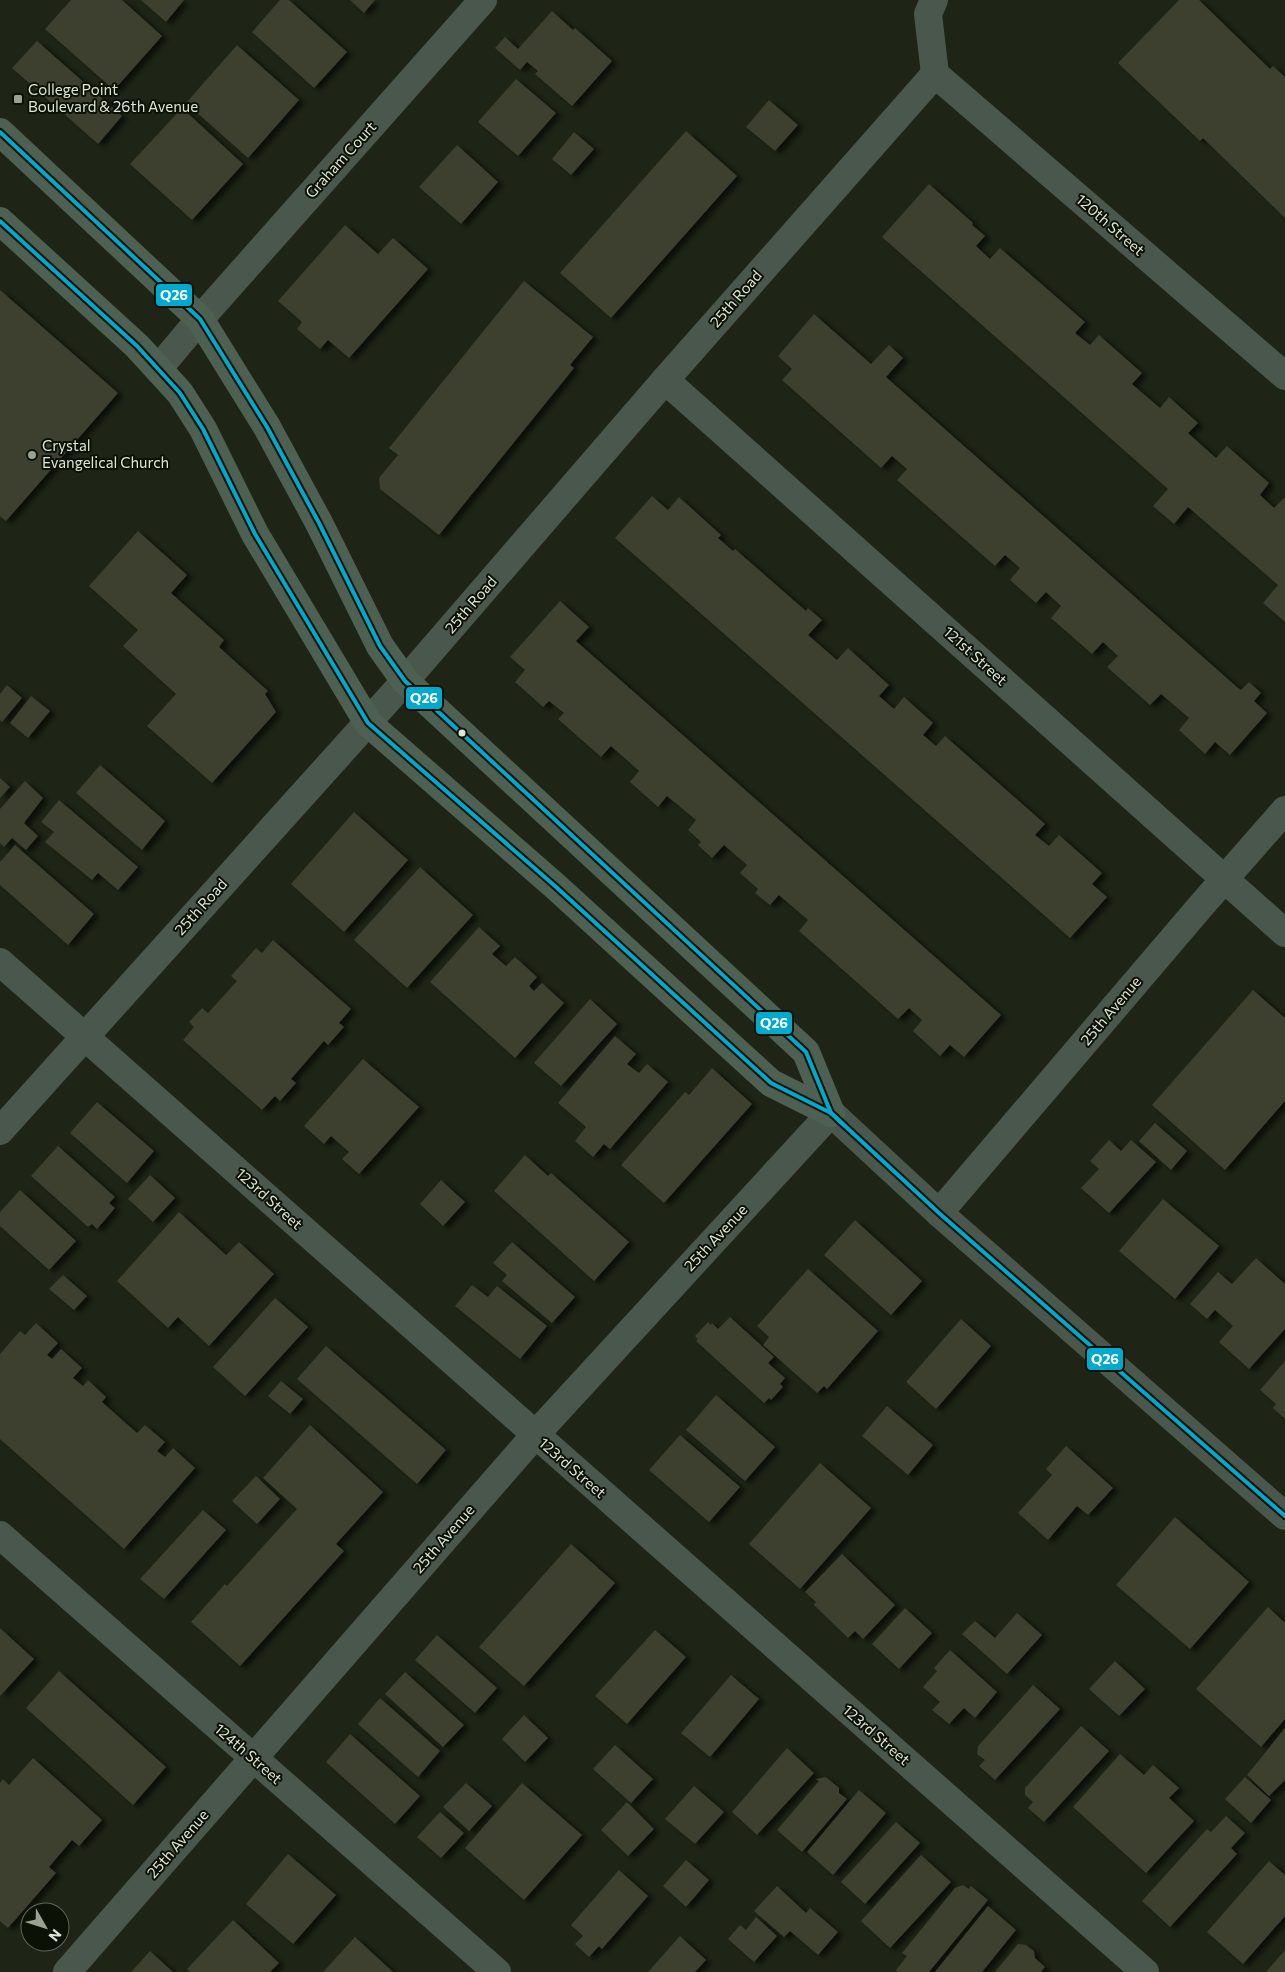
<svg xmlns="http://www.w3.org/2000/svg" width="1285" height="1972" viewBox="0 0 1285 1972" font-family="Commissioner,sans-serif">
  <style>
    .building { fill: #3c3f2f; filter: url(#shadow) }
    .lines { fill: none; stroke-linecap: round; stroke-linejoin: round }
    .minor { stroke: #4a574d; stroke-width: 28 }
    .major { stroke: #4e6052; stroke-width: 28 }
    .bus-1-casing { stroke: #0c1106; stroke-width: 8 }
    .bus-1 { stroke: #00a9ce; stroke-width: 4 }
    .poi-dot { fill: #9aa292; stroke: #0c1106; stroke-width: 2 }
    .bus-dot { fill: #dde6d5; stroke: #0c1106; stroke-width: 2 }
    .labels { text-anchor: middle; stroke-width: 4; stroke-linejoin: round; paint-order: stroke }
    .poi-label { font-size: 15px; fill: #dde6d5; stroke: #0c1106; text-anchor: start }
    .street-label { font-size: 15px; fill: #dde6d5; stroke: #0c1106 }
    .line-badge { stroke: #0c1106; stroke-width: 2 }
    .badge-label { font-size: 14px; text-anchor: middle; font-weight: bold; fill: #fff }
  </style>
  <defs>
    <filter id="shadow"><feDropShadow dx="5.5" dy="3" stdDeviation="2.5" flood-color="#0009"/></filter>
  </defs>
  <rect width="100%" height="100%" fill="#1e2516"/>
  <g class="building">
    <polygon points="71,0 122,0 162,36 114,90 45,29"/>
    <polygon points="141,0 184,0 166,22"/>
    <polygon points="280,0 289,0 347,52 314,88 252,32"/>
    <polygon points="350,0 375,0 364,13"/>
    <polygon points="1179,0 1199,0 1270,69 1273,66 1285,77 1285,218 1203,138 1200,141 1118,63"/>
    <polygon points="552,11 573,30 575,28 612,61 572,106 535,74 538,71 527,62 520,70 495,48 505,37 518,49"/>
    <polygon points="37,41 122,116 98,144 12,68"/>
    <polygon points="237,45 299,100 248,158 186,103"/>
    <polygon points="516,79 556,113 518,156 478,122"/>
    <polygon points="769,100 798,125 775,151 746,127"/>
    <polygon points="182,108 243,164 192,220 130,164"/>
    <polygon points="686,131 737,176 611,318 560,273"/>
    <polygon points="574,132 594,149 571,175 552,159"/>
    <polygon points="457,145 498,182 461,224 419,187"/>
    <polygon points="929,184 973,223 972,225 985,236 976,246 990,259 1000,248 1085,322 1075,333 1090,345 1099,335 1142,373 1132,384 1160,408 1169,397 1198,423 1188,433 1216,458 1227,446 1269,483 1260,495 1274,508 1284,498 1285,499 1285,622 1263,603 1278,585 1188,507 1174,524 1153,506 1168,489 882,237"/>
    <polygon points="345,225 378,254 393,238 428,269 349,358 328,340 320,349 297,329 302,322 278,301"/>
    <polygon points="524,281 593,337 570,365 574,368 439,535 380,489 379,478 398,455 389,448"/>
    <polygon points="0,290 118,393 6,521 0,516"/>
    <polygon points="814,314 871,364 889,345 903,358 886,377 1238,688 1241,690 1249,682 1261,693 1254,701 1267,713 1230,755 1215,742 1205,754 1179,730 1189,718 1161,694 1150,705 1107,667 1118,656 1103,642 1092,654 1051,618 1061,606 1046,592 1036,603 1010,580 1020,568 1005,555 995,566 897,480 907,469 892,456 881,468 782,380 792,369 778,356"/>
    <polygon points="652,496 668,510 679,497 721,535 718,538 733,551 735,549 806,611 808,608 822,620 808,635 837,660 848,648 889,685 879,696 894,709 904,697 933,723 923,735 936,746 945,736 1045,824 1035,835 1049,846 1059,835 1102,873 1092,884 1107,897 1070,938 615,538"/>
    <polygon points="138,531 187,575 171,593 224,640 219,647 268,691 265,694 276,712 212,783 147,726 176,694 123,646 138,630 89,586"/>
    <polygon points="560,601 589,627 576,641 1001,1015 964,1057 950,1045 940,1056 913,1031 922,1020 909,1008 898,1019 869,993 799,931 808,920 779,895 770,905 755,893 758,889 740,873 747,865 724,845 712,858 698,845 701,842 688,830 696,820 667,796 658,807 630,782 639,771 611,746 601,757 558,719 564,713 549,701 543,707 515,682 525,670 510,657"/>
    <polygon points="7,685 22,698 2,722 0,720 0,694"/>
    <polygon points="31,696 50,711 28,738 10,723"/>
    <polygon points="100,765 165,821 142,850 76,793"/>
    <polygon points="0,778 10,787 0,798"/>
    <polygon points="25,781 43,798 24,823 38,836 26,850 12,838 4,847 0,843 0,809"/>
    <polygon points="59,800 138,867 118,890 98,873 92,880 45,842 54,832 41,822"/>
    <polygon points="354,812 408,860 344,932 291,884"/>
    <polygon points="15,845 94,914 68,945 0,885 0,862"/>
    <polygon points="420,867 473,915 407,988 354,940"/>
    <polygon points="479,927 500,946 492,954 506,966 515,957 537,977 529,986 534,991 542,983 564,1003 515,1058 430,982"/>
    <polygon points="273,940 351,1009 339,1023 344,1027 328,1045 324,1041 291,1079 296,1083 280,1101 275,1096 262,1110 183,1040 194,1027 189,1022 202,1008 208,1013 237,981 231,976 256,948 262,953"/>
    <polygon points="1253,990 1285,1018 1285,1101 1225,1170 1152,1105"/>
    <polygon points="590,999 617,1024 561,1086 534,1063"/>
    <polygon points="615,1036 636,1054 627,1064 639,1073 647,1064 668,1082 610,1149 604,1144 593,1157 575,1141 586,1127 558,1103"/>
    <polygon points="363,1059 419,1107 359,1174 342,1159 349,1152 331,1136 324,1144 304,1126"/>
    <polygon points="712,1068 752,1104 664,1203 621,1165 685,1092 689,1095"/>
    <polygon points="97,1102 154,1151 127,1183 70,1133"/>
    <polygon points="1155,1123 1187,1151 1171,1170 1139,1141"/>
    <polygon points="1109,1140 1121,1151 1131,1140 1156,1162 1109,1213 1081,1188 1099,1169 1090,1161"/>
    <polygon points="58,1146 115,1197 109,1203 115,1208 97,1229 92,1224 88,1227 31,1176"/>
    <polygon points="525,1155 548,1176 551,1173 629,1242 594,1281 494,1191"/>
    <polygon points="150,1175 175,1198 153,1222 128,1199"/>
    <polygon points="441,1180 465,1202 443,1226 420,1204"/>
    <polygon points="20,1190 76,1241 49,1270 0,1226 0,1212"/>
    <polygon points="1163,1199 1219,1246 1175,1299 1119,1251"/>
    <polygon points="179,1212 226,1255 239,1242 274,1274 209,1346 178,1317 168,1328 117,1281"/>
    <polygon points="855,1220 922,1281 891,1315 824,1255"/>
    <polygon points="512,1242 575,1297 552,1323 502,1281 507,1275 493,1263"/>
    <polygon points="1256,1258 1285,1284 1285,1329 1249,1369 1219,1342 1233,1326 1215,1310 1207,1319 1190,1304 1218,1272 1232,1284"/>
    <polygon points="808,1269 878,1331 827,1389 824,1386 817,1393 763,1345 769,1337 757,1326"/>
    <polygon points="63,1275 87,1296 74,1310 49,1289"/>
    <polygon points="472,1285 488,1297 497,1286 547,1326 520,1359 455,1306"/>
    <polygon points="275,1298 308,1327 245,1396 213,1367"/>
    <polygon points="730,1317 774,1357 768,1363 785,1378 780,1384 783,1387 771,1400 769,1398 764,1403 696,1341 698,1339 695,1336 708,1322 711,1325 712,1323 718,1329"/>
    <polygon points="961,1319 991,1346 936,1409 906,1382"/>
    <polygon points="36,1323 58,1343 47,1355 52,1359 61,1349 82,1368 73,1378 83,1386 88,1380 106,1397 102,1402 137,1433 145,1425 165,1442 157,1451 165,1457 173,1448 195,1468 124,1549 0,1439 0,1354 20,1331 25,1335"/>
    <polygon points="326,1346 446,1450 417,1484 297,1379"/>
    <polygon points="1285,1361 1285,1419 1273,1408 1276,1404 1260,1390"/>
    <polygon points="281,1381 303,1399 290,1414 268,1396"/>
    <polygon points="716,1395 775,1447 745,1481 686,1430"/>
    <polygon points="887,1406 933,1445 908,1475 862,1436"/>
    <polygon points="310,1425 383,1492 336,1544 344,1551 240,1666 191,1622 225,1584 227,1586 297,1509 263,1478"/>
    <polygon points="680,1435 740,1487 709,1522 649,1470"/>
    <polygon points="1066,1446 1113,1488 1088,1515 1077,1506 1048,1540 1018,1513 1052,1475 1046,1469"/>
    <polygon points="820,1463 871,1508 800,1589 749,1544"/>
    <polygon points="256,1476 280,1499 257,1524 232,1501"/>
    <polygon points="203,1510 226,1530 164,1599 140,1579"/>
    <polygon points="1175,1517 1249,1582 1190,1649 1116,1585"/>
    <polygon points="571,1544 615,1583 524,1686 479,1647"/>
    <polygon points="842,1554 895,1605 863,1639 855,1631 848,1638 814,1605 816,1602 805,1592"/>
    <polygon points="1268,1607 1284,1622 1285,1621 1285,1719 1261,1747 1196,1689"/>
    <polygon points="905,1608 932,1633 899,1669 872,1644"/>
    <polygon points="1017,1613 1042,1635 1007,1674 962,1634 975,1621 995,1638"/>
    <polygon points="0,1628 34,1659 0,1696"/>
    <polygon points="655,1630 686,1657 627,1724 595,1696"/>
    <polygon points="437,1635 497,1688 475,1713 415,1660"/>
    <polygon points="950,1650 997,1692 975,1718 964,1708 949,1724 932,1710 940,1702 923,1687 937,1671 934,1668"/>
    <polygon points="1115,1661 1145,1689 1119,1716 1089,1689"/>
    <polygon points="59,1671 166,1767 133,1805 26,1708"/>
    <polygon points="405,1672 464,1725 443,1747 385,1694"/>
    <polygon points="731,1675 759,1699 710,1757 681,1733"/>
    <polygon points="1033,1685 1060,1709 995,1780 979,1766 985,1760 977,1754 978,1746"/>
    <polygon points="380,1698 440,1751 418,1777 358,1724"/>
    <polygon points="524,1715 548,1738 525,1762 502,1739"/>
    <polygon points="1081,1726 1109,1751 1044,1822 1028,1808 1033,1802 1025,1795 1025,1788"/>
    <polygon points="1285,1728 1285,1780 1269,1796 1247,1775"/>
    <polygon points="350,1734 420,1796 395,1824 326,1762"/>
    <polygon points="615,1745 653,1779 631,1803 593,1769"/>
    <polygon points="787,1748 814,1773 757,1835 732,1812"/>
    <polygon points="1120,1754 1144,1775 1153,1765 1179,1788 1169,1798 1194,1821 1146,1873 1073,1807"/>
    <polygon points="33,1758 102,1820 79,1846 72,1840 49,1867 56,1873 8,1928 0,1921 0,1783 3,1779 9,1785"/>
    <polygon points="826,1777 839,1788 839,1793 847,1799 802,1852 777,1830 819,1781 816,1779"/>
    <polygon points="1245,1777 1271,1800 1251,1823 1225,1799"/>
    <polygon points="466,1783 492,1806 469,1831 443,1807"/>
    <polygon points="522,1783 582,1835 524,1900 465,1848"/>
    <polygon points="694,1786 724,1812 695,1844 665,1819"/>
    <polygon points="859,1790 886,1813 833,1875 807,1852"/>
    <polygon points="627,1802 654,1829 628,1856 601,1830"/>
    <polygon points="440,1812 464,1833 441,1858 417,1837"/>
    <polygon points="1226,1816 1245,1833 1231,1848 1237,1854 1170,1927 1142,1901 1207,1829 1211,1832"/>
    <polygon points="896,1822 920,1843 865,1904 841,1882"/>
    <polygon points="288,1854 336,1895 293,1944 246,1904"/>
    <polygon points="921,1855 951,1882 890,1948 861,1921"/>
    <polygon points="686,1860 709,1880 686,1907 663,1886"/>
    <polygon points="1269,1861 1285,1875 1285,1916 1243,1964 1207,1932"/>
    <polygon points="619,1870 648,1896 602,1949 599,1946 589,1957 575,1944 583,1936 571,1925"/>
    <polygon points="963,1885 969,1889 971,1886 988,1900 929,1972 898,1972 896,1970 907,1956 902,1953 955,1888"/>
    <polygon points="777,1886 806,1913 810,1908 838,1932 818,1955 790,1931 784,1937 754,1911"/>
    <polygon points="988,1906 1016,1930 982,1972 935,1972"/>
    <polygon points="756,1917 777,1936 754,1962 728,1939 740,1925 746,1930"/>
    <polygon points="233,1920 279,1963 270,1972 190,1972 187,1969"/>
    <polygon points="680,1936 706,1960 695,1972 648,1972"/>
    <polygon points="355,1937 393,1972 323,1972"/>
    <polygon points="1018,1944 1026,1945 1034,1951 1035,1958 1045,1967 1041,1972 995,1972"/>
    <polygon points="1285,1950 1285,1972 1266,1972"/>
    <polygon points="150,1951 173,1972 131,1972"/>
  </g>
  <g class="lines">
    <g class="minor">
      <polyline points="934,0 928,14 935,74"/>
      <polyline points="935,74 1285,376"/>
      <polyline points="158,369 200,319 483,0"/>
      <polyline points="665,380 1285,933"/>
      <polyline points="0,962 1145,1972"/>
      <polyline points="0,1131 405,681 665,380 935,74"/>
      <polyline points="939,1213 1200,907 1285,810"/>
      <polyline points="0,1535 497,1972"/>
      <polyline points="67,1972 535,1435 831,1113 939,1213 1285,1516"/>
    </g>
    <g class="major">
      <polyline points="0,132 200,319 267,427 319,523 380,646 405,681 806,1052 831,1113"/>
      <polyline points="0,221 137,346 180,393 203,429 255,534 368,723 555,886 771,1083 831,1113"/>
    </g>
    <defs>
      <g id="bus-1">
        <polyline points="0,132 200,319 267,427 319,523 380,646 405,681 806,1052 831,1113 939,1213 1285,1516"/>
        <polyline points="0,221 137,346 180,393 203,429 255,534 368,723 555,886 771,1083 831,1113 845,1126"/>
      </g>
    </defs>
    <use href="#bus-1" class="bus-1-casing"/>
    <use href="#bus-1" class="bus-1"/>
  </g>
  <g class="poi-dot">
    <rect x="13" y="94" width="10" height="10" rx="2.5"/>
    <circle cx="32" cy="455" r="5"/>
  </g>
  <circle class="bus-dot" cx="462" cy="733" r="4.5"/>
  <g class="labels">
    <g class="poi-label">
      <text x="28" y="95">College Point<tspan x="28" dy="17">Boulevard &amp; 26th Avenue</tspan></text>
      <text x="42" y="451">Crystal<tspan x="42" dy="17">Evangelical Church</tspan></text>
    </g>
    <g class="street-label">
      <text transform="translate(341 160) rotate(-48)" y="5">Graham Court</text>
      <text transform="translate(1110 225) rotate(41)" y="5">120th Street</text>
      <text transform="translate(736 299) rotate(-49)" y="5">25th Road</text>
      <text transform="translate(471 605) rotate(-49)" y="5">25th Road</text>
      <text transform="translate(975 656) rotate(42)" y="5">121st Street</text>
      <text transform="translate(201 907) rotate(-48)" y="5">25th Road</text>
      <text transform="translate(1111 1011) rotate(-50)" y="5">25th Avenue</text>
      <text transform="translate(269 1199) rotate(42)" y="5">123rd Street</text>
      <text transform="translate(716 1238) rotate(-47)" y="5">25th Avenue</text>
      <text transform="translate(572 1468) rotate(41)" y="5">123rd Street</text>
      <text transform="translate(444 1539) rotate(-49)" y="5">25th Avenue</text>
      <text transform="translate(876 1735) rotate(41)" y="5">123rd Street</text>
      <text transform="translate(248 1754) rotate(41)" y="5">124th Street</text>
      <text transform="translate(178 1844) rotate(-49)" y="5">25th Avenue</text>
    </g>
  </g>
  <g class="line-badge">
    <rect x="155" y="283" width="38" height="24" rx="5" fill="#00a9ce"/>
    <rect x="405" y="686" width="38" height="24" rx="5" fill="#00a9ce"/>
    <rect x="755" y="1011" width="38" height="24" rx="5" fill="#00a9ce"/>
    <rect x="1086" y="1347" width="38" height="24" rx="5" fill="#00a9ce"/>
  </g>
  <g class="badge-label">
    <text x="174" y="300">Q26</text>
    <text x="424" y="703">Q26</text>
    <text x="774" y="1028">Q26</text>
    <text x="1105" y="1364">Q26</text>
  </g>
  <g transform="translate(45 1927) rotate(129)"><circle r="24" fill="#0c1106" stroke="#606659"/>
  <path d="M0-4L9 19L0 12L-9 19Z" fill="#9aa292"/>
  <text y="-8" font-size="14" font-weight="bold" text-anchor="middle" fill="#dde6d5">N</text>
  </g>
</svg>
